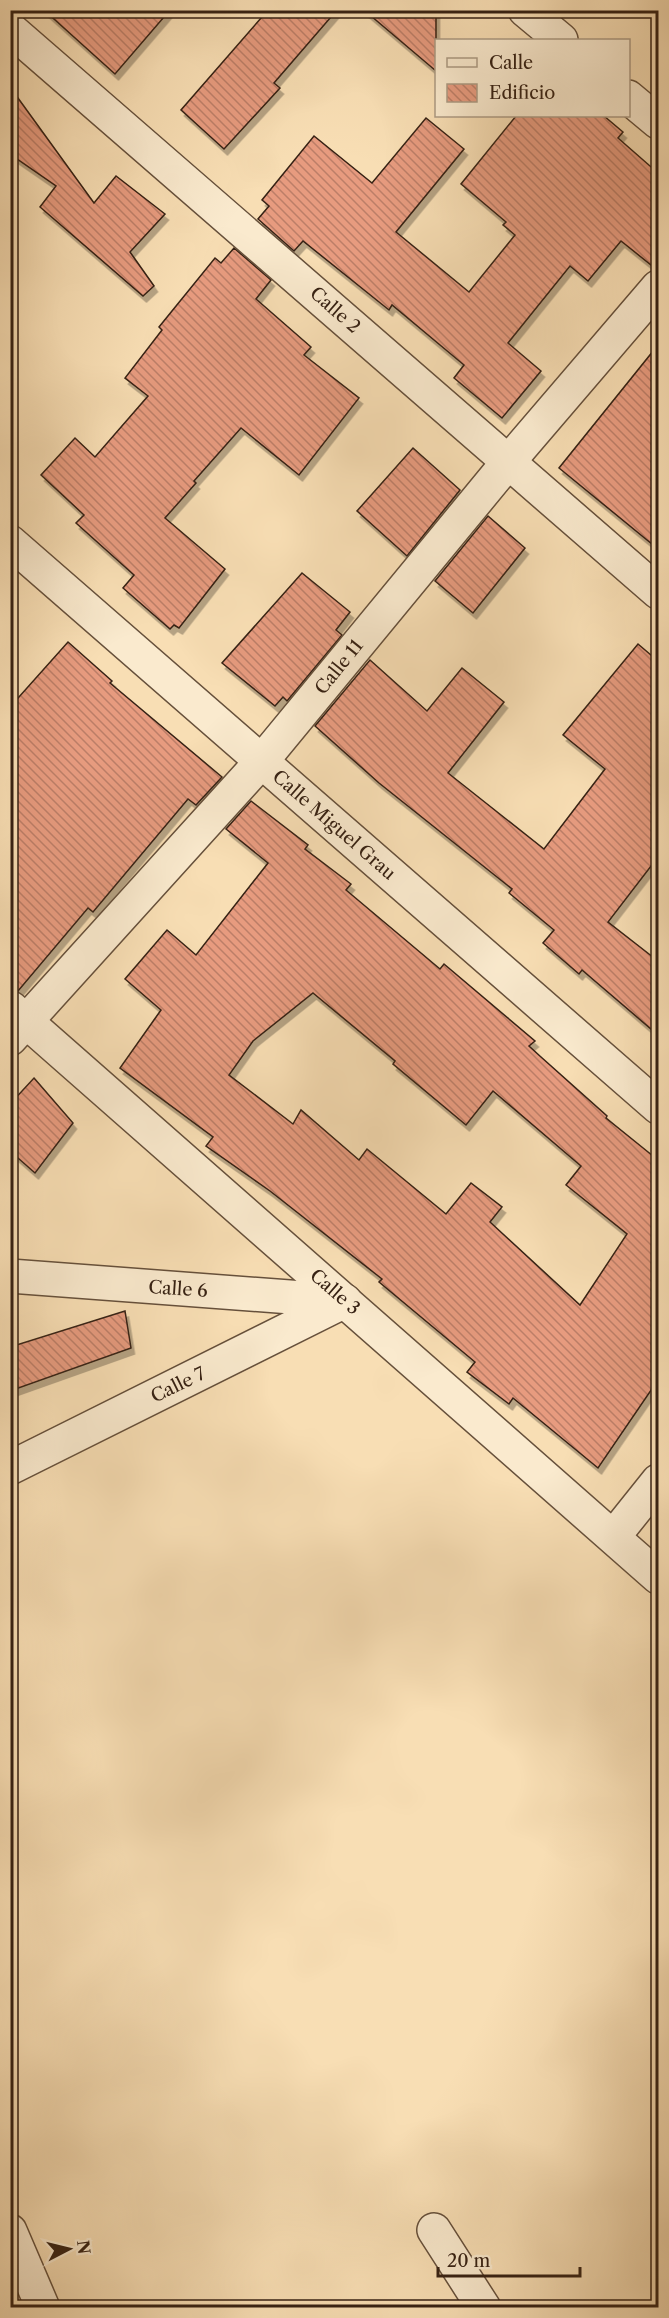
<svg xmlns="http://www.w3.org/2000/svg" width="669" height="2318" viewBox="0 0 669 2318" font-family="'Libre Caslon Text',serif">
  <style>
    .building { fill: url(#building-back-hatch); stroke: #362113; stroke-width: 1.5; fill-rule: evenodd; filter: url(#shadow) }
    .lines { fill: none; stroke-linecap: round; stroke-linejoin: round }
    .street-casing { stroke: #66503b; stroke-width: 36 }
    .street { stroke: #faeace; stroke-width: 33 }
    .labels { text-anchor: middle; stroke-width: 4.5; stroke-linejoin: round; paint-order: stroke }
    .street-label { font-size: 18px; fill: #362113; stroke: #faeace }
  </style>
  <defs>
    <pattern id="building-back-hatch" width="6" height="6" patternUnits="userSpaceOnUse" patternTransform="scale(1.5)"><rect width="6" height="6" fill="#e79b7f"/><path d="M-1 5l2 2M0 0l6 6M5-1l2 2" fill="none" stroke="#bc7e67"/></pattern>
    <filter id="shadow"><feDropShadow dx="3.5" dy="6" stdDeviation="0" flood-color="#0004"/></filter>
  </defs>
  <rect width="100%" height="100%" fill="#f8deb4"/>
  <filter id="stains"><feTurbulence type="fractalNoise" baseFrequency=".00333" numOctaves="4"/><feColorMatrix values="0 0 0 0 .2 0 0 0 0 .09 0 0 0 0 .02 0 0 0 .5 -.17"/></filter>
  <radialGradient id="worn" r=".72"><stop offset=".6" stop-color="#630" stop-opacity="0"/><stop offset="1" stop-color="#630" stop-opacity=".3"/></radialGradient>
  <g class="building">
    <polygon points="44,10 170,10 115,74"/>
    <polygon points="268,10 337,10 274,83 280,88 224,149 181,110"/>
    <polygon points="364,10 436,10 436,71"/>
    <polygon points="10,87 94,203 116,176 165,214 130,252 154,286 143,296 40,207 56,186 10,154"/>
    <polygon points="516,116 604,116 623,132 618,138 658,173 658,269 656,269 621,241 588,281 570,266 508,343 541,371 502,418 454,378 464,365 392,305 389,310 303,241 294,251 258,219 269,206 262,200 314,136 372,183 426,118 464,149 396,232 469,292 515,235 503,225 506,222 461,184"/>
    <polygon points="234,248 271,280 256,299 311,347 304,355 359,398 299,475 241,428 194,481 196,483 165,518 225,569 179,628 174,625 170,629 123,588 134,575 76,523 84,515 41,475 75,438 95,457 148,396 125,378 162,330 159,327 215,258 221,263"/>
    <polygon points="658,345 658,549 559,468"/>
    <polygon points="413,448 460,490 407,556 357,511"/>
    <polygon points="488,516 525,548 473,613 435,581"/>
    <polygon points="302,573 350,612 336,630 342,635 287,701 283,697 275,706 222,663"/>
    <polygon points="68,642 112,681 110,683 222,777 196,805 188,799 93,912 88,908 18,991 10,990 10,707"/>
    <polygon points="638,644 658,661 658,857 608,922 658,961 658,1035 582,970 579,974 543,943 554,930 509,893 512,889 379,783 315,726 370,660 427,711 462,668 504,702 448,773 544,849 605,769 563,735"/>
    <path d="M251 801 308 845 305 849 351 884 346 890 440 969 444 964 535 1041 529 1046 541 1057 607 1116 606 1118 658 1160V1380L598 1468 513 1398 509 1404 467 1372 475 1362 379 1282 382 1279 270 1191 206 1146 213 1137 120 1068 161 1010 125 979 167 930 196 955 268 863 226 829ZM313 993 395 1061 393 1064 466 1125 493 1091 581 1166 566 1185 627 1234 580 1305 490 1222 502 1207 471 1183 446 1214 367 1149 359 1160 301 1110 293 1124 229 1075 253 1041Z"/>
    <polygon points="34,1078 73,1123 35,1173 10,1151 10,1104"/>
    <polygon points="125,1311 131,1348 10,1391 10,1347"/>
  </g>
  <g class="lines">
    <defs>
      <g id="street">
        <polyline points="525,10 561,40"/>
        <polyline points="10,29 658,592"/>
        <polyline points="628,97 658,122"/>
        <polyline points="10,542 658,1107"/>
        <polyline points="11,1008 658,1577"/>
        <polyline points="10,1039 261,762 509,461 658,287"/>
        <polyline points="10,1276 343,1301"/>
        <polyline points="10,1468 345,1301"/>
        <polyline points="614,1536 658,1481"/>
        <polyline points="434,2230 484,2308"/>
        <polyline points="10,2231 43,2308"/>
      </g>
    </defs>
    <use href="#street" class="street-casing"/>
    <use href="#street" class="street"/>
  </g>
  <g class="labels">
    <g class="street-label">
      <text transform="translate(335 310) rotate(41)" y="6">Calle 2</text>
      <text transform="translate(339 667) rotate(-51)" y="6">Calle 11</text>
      <text transform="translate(334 825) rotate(41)" y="6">Calle Miguel Grau</text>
      <text transform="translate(178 1289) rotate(4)" y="6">Calle 6</text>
      <text transform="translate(335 1292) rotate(41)" y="6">Calle 3</text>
      <text transform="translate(178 1385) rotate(-26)" y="6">Calle 7</text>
    </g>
  </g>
  <rect width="669" height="2318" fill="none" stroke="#f8deb4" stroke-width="36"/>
  <rect x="12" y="12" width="645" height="2294" fill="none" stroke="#362113" stroke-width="3"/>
  <rect x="18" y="18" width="633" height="2282" fill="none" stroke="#362113" stroke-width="1.5"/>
  <rect x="435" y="39" width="195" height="78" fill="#faeace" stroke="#ac9a83" stroke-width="1.5"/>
  <rect x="447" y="58" width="30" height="9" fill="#faeace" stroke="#ac9a83" stroke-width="1.5"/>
  <text x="489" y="69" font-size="18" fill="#362113">Calle</text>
  <rect x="447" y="84" width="30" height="18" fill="url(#building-back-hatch)" stroke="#ac9a83" stroke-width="1.5"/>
  <text x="489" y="99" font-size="18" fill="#362113">Edificio</text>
  <g transform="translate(69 2249) rotate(83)" stroke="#faeace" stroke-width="4.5" paint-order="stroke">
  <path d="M0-4.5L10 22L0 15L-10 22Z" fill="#362113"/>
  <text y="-9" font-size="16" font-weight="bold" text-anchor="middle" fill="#362113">N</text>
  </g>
  <path d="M438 2267v9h142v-9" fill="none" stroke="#362113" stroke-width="3"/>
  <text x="447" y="2267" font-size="18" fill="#362113" stroke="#faeace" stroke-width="4.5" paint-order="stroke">20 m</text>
  <rect width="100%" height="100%" filter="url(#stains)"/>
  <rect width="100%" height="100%" fill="url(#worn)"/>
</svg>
